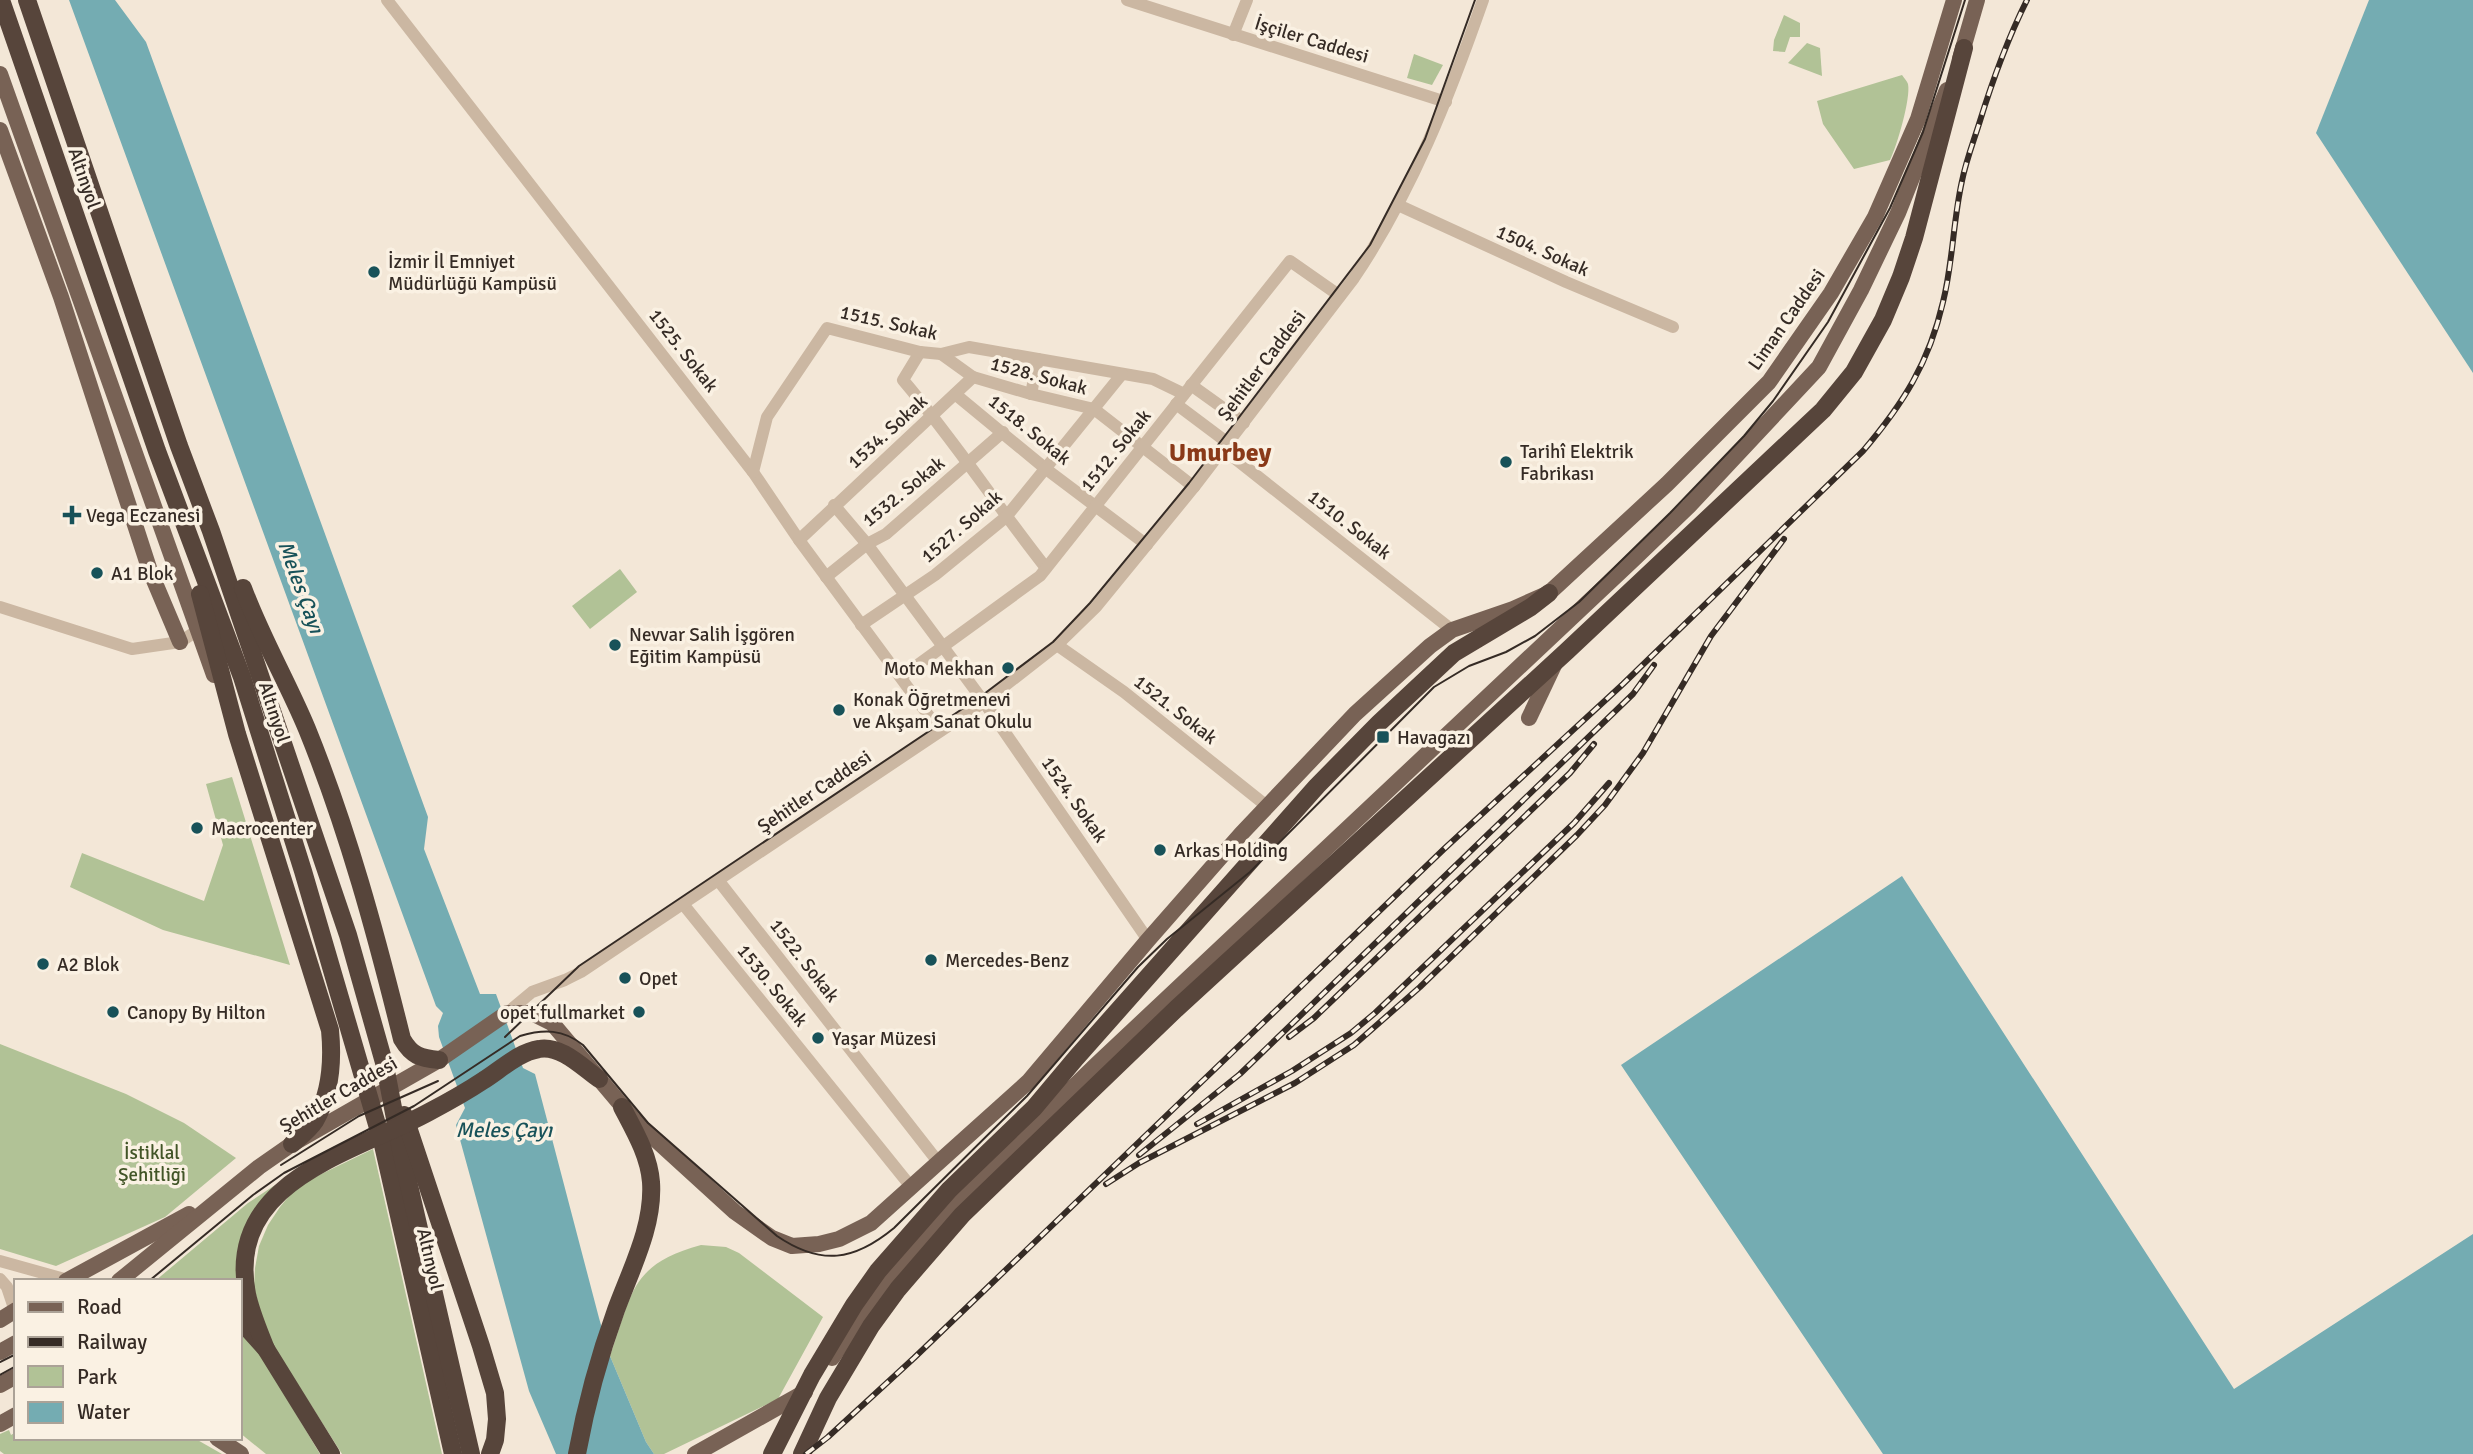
<svg xmlns="http://www.w3.org/2000/svg" width="2473" height="1454" viewBox="0 0 2473 1454" font-family="Signika,sans-serif">
  <style>
    .green { fill: #b1c296 }
    .water { fill: #74acb2 }
    .lines { fill: none; stroke-linecap: round; stroke-linejoin: round }
    .minor { stroke: #cbb7a2; stroke-width: 12 }
    .major { stroke: #786255; stroke-width: 16 }
    .highway { stroke: #57453b; stroke-width: 18 }
    .tram { stroke: #352b25; stroke-width: 2 }
    .rail-casing { stroke: #352b25; stroke-width: 6 }
    .rail { stroke: #faf1e3; stroke-width: 3.5; stroke-dasharray: 10; stroke-linecap: butt }
    .poi-dot { fill: #185259; stroke: #faf1e3; stroke-width: 2.5 }
    .labels { text-anchor: middle; stroke-width: 7; stroke-linejoin: round; paint-order: stroke }
    .street-label { font-size: 19px; fill: #352b25; stroke: #faf1e3 }
    .poi-label { font-size: 19px; fill: #352b25; stroke: #faf1e3; text-anchor: start }
    .park-label { font-size: 19px; fill: #425527; stroke: #faf1e3 }
    .water-label { font-size: 21px; font-style: italic; fill: #185259; stroke: #faf1e3 }
    .district-label { font-size: 26px; font-weight: bold; fill: #8a3918; stroke: #faf1e3 }
  </style>
  <rect width="100%" height="100%" fill="#f3e7d7"/>
  <g class="green">
    <polygon points="1784,15 1800,23 1800,37 1790,37 1785,52 1773,51 1774,40"/>
    <polygon points="1807,43 1820,48 1822,76 1788,63"/>
    <polygon points="1414,54 1443,65 1432,85 1407,78"/>
    <path d="M1902 75C1904 78 1907 81 1908 84 1911 98 1897 146 1890 160L1854 169 1823 124 1817 101Z"/>
    <polygon points="620,569 637,592 590,629 572,606"/>
    <polygon points="232,777 290,965 163,930 70,887 82,853 204,901 223,845 206,784"/>
    <polygon points="0,1044 126,1094 184,1123 236,1158 165,1217 56,1266 0,1249"/>
    <polygon points="373,1149 442,1454 342,1454 267,1336 254,1288 255,1268 259,1246 268,1225 280,1207 294,1190 313,1178"/>
    <polygon points="275,1185 263,1200 239,1281 155,1281 248,1203"/>
    <path d="M701 1245 726 1247 739 1253 823 1317 778 1399 664 1454H654L646 1442 610 1356C632 1294 630 1264 701 1245Z"/>
    <polygon points="240,1332 261,1355 320,1454 266,1454 240,1433"/>
    <polygon points="9,1430 11,1435 16,1432 16,1438 194,1438 222,1454 4,1454 0,1451 0,1434"/>
  </g>
  <g class="water">
    <polygon points="69,0 115,0 146,42 428,817 424,849 480,994 496,994 523,1068 535,1074 599,1318 610,1356 646,1442 654,1454 556,1454 529,1391 456,1125 465,1108 439,1037 438,1026 443,1013 436,1006"/>
    <polygon points="2369,0 2473,0 2473,373 2316,133"/>
    <polygon points="1902,876 2234,1389 2473,1234 2473,1454 1883,1454 1621,1065"/>
  </g>
  <g class="lines">
    <g class="minor">
      <polyline points="387,0 753,472 799,540 940,731"/>
      <polyline points="1127,0 1446,102"/>
      <polyline points="1233,35 1247,0"/>
      <polyline points="1398,205 1566,282 1673,327"/>
      <path d="M920 352 903 380C954 440 997 506 1046 568"/>
      <polyline points="973,377 1031,394 1094,409 1194,487"/>
      <polyline points="1191,385 1244,423"/>
      <polyline points="955,394 1046,469 1147,545"/>
      <polyline points="1031,394 1038,359"/>
      <polyline points="1176,404 1228,443"/>
      <polyline points="1223,449 1452,630"/>
      <polyline points="753,472 767,417 827,328 920,352 941,354 969,347 1153,379 1184,394"/>
      <polyline points="834,505 867,544 984,702 1148,940"/>
      <polyline points="799,540 973,377 941,354"/>
      <polyline points="826,577 867,544 886,534 1003,432"/>
      <polyline points="0,607 132,649 180,642 198,630"/>
      <polyline points="861,625 935,575 1006,517 1122,374"/>
      <polyline points="1057,645 1124,692 1268,807"/>
      <polyline points="901,677 1040,576 1290,261 1340,296"/>
      <polyline points="718,880 939,1163"/>
      <polyline points="683,904 912,1188"/>
      <path d="M507 1013 532 992 565 980 581 972 984 702 1057 645 1096 607 1194 487 1354 278C1412 192 1449 97 1483 0"/>
      <polyline points="0,1261 68,1280"/>
      <polyline points="0,1279 7,1287 15,1311"/>
    </g>
    <g class="major">
      <polyline points="1960,59 1977,0"/>
      <polyline points="0,74 214,675"/>
      <polyline points="0,130 61,297 150,571 180,642"/>
      <polyline points="1529,718 1555,663"/>
      <polyline points="66,1281 189,1214"/>
      <polyline points="119,1281 259,1167 292,1144 439,1060 507,1013 532,1013 552,1023 633,1119 735,1212 772,1238 792,1246 819,1244 839,1239 871,1223 1029,1081 1148,940 1241,834 1355,714 1430,646 1452,630 1513,609 1549,593 1667,484 1769,382 1831,293 1875,217 1918,119 1954,0"/>
      <polyline points="0,1320 16,1310"/>
      <polyline points="0,1352 16,1343"/>
      <polyline points="832,1358 880,1288 919,1242 977,1181 1096,1065 1634,559 1689,506 1819,367 1861,290 1898,213 1947,90"/>
      <polyline points="0,1385 16,1376"/>
      <polyline points="0,1424 16,1415"/>
      <polyline points="217,1438 241,1454"/>
      <polyline points="695,1454 805,1392"/>
    </g>
    <g class="highway">
      <polyline points="1,0 157,451 242,677 303,871 383,1145 453,1454"/>
      <polyline points="27,0 179,446 211,531 348,935 385,1066 402,1155 471,1454"/>
      <path d="M243 588C261 637 287 681 307 729 348 830 376 934 402 1039 412 1056 420 1058 439 1060"/>
      <path d="M200 594 237 734 330 1030C333 1061 331 1093 315 1121 310 1129 300 1137 292 1144"/>
      <polyline points="404,1115 481,1346 495,1393 497,1419 495,1440 490,1454"/>
      <polyline points="240,1320 266,1349 331,1454"/>
      <path d="M266 1349C259 1331 251 1313 247 1294 225 1180 354 1153 429 1112 448 1102 466 1092 484 1080 500 1070 519 1052 539 1049 561 1045 582 1067 599 1079"/>
      <path d="M577 1454C586 1405 599 1357 616 1310 631 1269 654 1226 651 1182 649 1155 634 1130 622 1107"/>
      <polyline points="772,1454 812,1375 854,1305 878,1271 949,1190 1034,1108 1076,1058 1317,786 1379,723 1454,653 1531,607 1549,593"/>
      <polyline points="802,1454 828,1398 871,1326 898,1289 962,1215 1176,1009 1567,651 1823,410 1854,372 1883,320 1901,277 1914,238 1964,48"/>
    </g>
    <g class="tram">
      <polyline points="505,1037 579,966 980,697 1053,642 1090,603 1189,483 1370,245 1425,139 1475,0"/>
      <polyline points="281,1165 359,1116 438,1081"/>
      <path d="M149 1281 253 1195 284 1173 414 1106 520 1036C544 1029 563 1029 583 1045L648 1123 777 1236C821 1266 854 1261 894 1228L1027 1096 1138 967 1167 939 1250 872 1434 687 1469 666 1506 652 1535 636 1579 602 1670 513 1744 436 1773 401 1828 322 1890 208 1923 132 1965 0"/>
      <polyline points="0,1362 16,1354"/>
      <polyline points="0,1375 16,1366"/>
    </g>
    <defs>
      <g id="rail">
        <polyline points="1289,1037 1314,1018 1570,773 1594,744"/>
        <polyline points="1197,1124 1292,1071 1351,1033 1375,1013 1574,823 1609,783"/>
        <polyline points="1139,1155 1240,1074 1633,694 1654,665"/>
        <polyline points="1106,1184 1139,1163 1295,1083 1354,1045 1420,987 1577,835 1605,805 1643,753 1711,636 1784,539"/>
        <path d="M806 1454 828 1437 914 1358 1444 849 1623 684 1863 451C1903 404 1929 363 1943 302 1953 262 1953 221 1962 181 1966 161 1973 143 1979 124 1992 82 2007 40 2027 0"/>
      </g>
    </defs>
    <use href="#rail" class="rail-casing"/>
    <use href="#rail" class="rail"/>
  </g>
  <g class="poi-dot">
    <circle cx="374" cy="272" r="7"/>
    <circle cx="1506" cy="462" r="7"/>
    <path d="M68.5 504.5h7v7h7v7h-7v7h-7v-7h-7v-7h7z"/>
    <circle cx="97" cy="573" r="7"/>
    <circle cx="615" cy="645" r="7"/>
    <circle cx="1008" cy="668" r="7"/>
    <circle cx="839" cy="710" r="7"/>
    <rect x="1376" y="730" width="14" height="14" rx="3.5"/>
    <circle cx="197" cy="828" r="7"/>
    <circle cx="1160" cy="850" r="7"/>
    <circle cx="931" cy="960" r="7"/>
    <circle cx="43" cy="964" r="7"/>
    <circle cx="625" cy="978" r="7"/>
    <circle cx="113" cy="1012" r="7"/>
    <circle cx="639" cy="1012" r="7"/>
    <circle cx="818" cy="1038" r="7"/>
  </g>
  <g class="labels">
    <g class="street-label">
      <text transform="translate(1312 39) rotate(17)" y="7">İşçiler Caddesi</text>
      <text transform="translate(85 178) rotate(71)" y="7">Altınyol</text>
      <text transform="translate(1543 250) rotate(24)" y="7">1504. Sokak</text>
      <text transform="translate(1786 319) rotate(-55)" y="7">Liman Caddesi</text>
      <text transform="translate(889 322) rotate(13)" y="7">1515. Sokak</text>
      <text transform="translate(684 350) rotate(52)" y="7">1525. Sokak</text>
      <text transform="translate(1261 365) rotate(-53)" y="7">Şehitler Caddesi</text>
      <text transform="translate(1039 375) rotate(15)" y="7">1528. Sokak</text>
      <text transform="translate(1030 429) rotate(39)" y="7">1518. Sokak</text>
      <text transform="translate(887 431) rotate(-42)" y="7">1534. Sokak</text>
      <text transform="translate(1115 450) rotate(-51)" y="7">1512. Sokak</text>
      <text transform="translate(903 491) rotate(-39)" y="7">1532. Sokak</text>
      <text transform="translate(1350 524) rotate(38)" y="7">1510. Sokak</text>
      <text transform="translate(961 526) rotate(-41)" y="7">1527. Sokak</text>
      <text transform="translate(1176 709) rotate(38)" y="7">1521. Sokak</text>
      <text transform="translate(275 712) rotate(72)" y="7">Altınyol</text>
      <text transform="translate(814 791) rotate(-34)" y="7">Şehitler Caddesi</text>
      <text transform="translate(1075 799) rotate(55)" y="7">1524. Sokak</text>
      <text transform="translate(805 960) rotate(52)" y="7">1522. Sokak</text>
      <text transform="translate(773 985) rotate(51)" y="7">1530. Sokak</text>
      <text transform="translate(338 1094) rotate(-30)" y="7">Şehitler Caddesi</text>
      <text transform="translate(431 1259) rotate(77)" y="7">Altınyol</text>
    </g>
    <g class="poi-label">
      <text x="388" y="268">İzmir İl Emniyet<tspan x="388" dy="22">Müdürlüğü Kampüsü</tspan></text>
      <text x="1520" y="458">Tarihî Elektrik<tspan x="1520" dy="22">Fabrikası</tspan></text>
      <text x="86" y="522">Vega Eczanesi</text>
      <text x="111" y="580">A1 Blok</text>
      <text x="629" y="641">Nevvar Salih İşgören<tspan x="629" dy="22">Eğitim Kampüsü</tspan></text>
      <text x="994" y="675" text-anchor="end">Moto Mekhan</text>
      <text x="853" y="706">Konak Öğretmenevi<tspan x="853" dy="22">ve Akşam Sanat Okulu</tspan></text>
      <text x="1397" y="744">Havagazı</text>
      <text x="211" y="835">Macrocenter</text>
      <text x="1174" y="857">Arkas Holding</text>
      <text x="945" y="967">Mercedes-Benz</text>
      <text x="57" y="971">A2 Blok</text>
      <text x="639" y="985">Opet</text>
      <text x="127" y="1019">Canopy By Hilton</text>
      <text x="625" y="1019" text-anchor="end">opet fullmarket</text>
      <text x="832" y="1045">Yaşar Müzesi</text>
    </g>
    <g class="park-label">
      <text x="152" y="1159">İstiklal<tspan x="152" dy="22">Şehitliği</tspan></text>
    </g>
    <g class="water-label">
      <text transform="translate(301 587) rotate(70)" y="7">Meles Çayı</text>
      <text x="504" y="1137">Meles Çayı</text>
    </g>
    <g class="district-label">
      <text x="1220" y="461">Umurbey</text>
    </g>
  </g>
  <rect x="14" y="1279" width="228" height="161" fill="#faf1e3" stroke="#aba297" stroke-width="2"/>
  <rect x="28" y="1302" width="35" height="10" fill="#786255" stroke="#aba297" stroke-width="2"/>
  <text x="77" y="1314" font-size="21" fill="#352b25">Road</text>
  <rect x="28" y="1337" width="35" height="10" fill="#352b25" stroke="#aba297" stroke-width="2"/>
  <text x="77" y="1349" font-size="21" fill="#352b25">Railway</text>
  <rect x="28" y="1366" width="35" height="21" fill="#b1c296" stroke="#aba297" stroke-width="2"/>
  <text x="77" y="1384" font-size="21" fill="#352b25">Park</text>
  <rect x="28" y="1402" width="35" height="21" fill="#74acb2" stroke="#aba297" stroke-width="2"/>
  <text x="77" y="1419" font-size="21" fill="#352b25">Water</text>
</svg>
